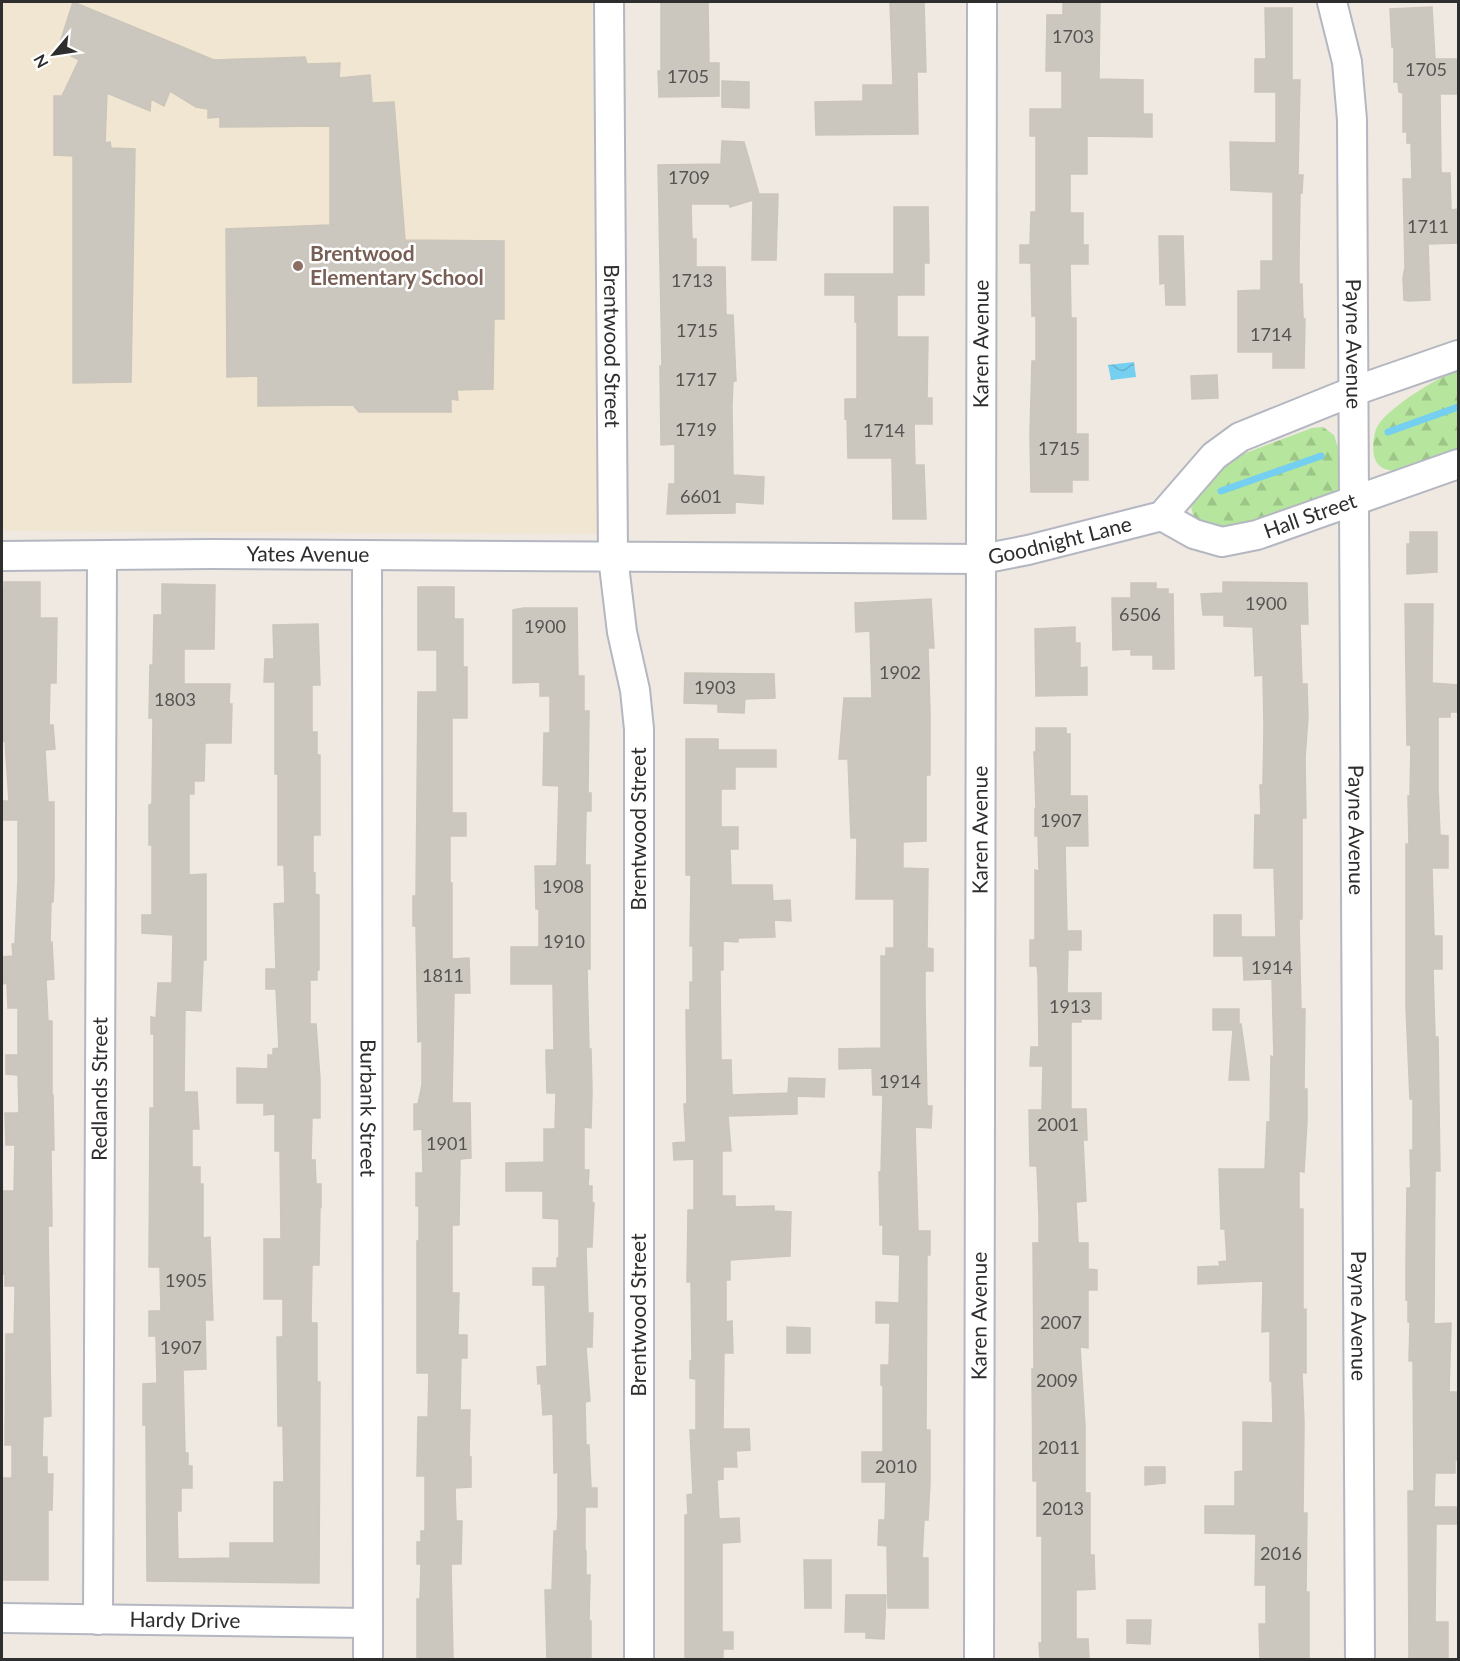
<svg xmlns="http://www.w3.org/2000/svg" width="1460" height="1661" viewBox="0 0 1460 1661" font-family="Lato,sans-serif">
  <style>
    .education { fill: #f0e6d1 }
    .forest { fill: url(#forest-firs) }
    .water { fill: url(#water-waves) }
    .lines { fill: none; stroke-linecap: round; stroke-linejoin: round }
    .stream { stroke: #75cff0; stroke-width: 7 }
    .building { fill: #cbc7bf; stroke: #cbc5ba; stroke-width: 1.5 }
    .minor-casing { stroke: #b4b7c1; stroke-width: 32 }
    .minor { stroke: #fff; stroke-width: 28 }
    .education-dot { fill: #8d6e63; stroke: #fff; stroke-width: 2 }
    .labels { text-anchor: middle; stroke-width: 5; stroke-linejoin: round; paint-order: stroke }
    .number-label { font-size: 18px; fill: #555452 }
    .education-label { font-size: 21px; font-weight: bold; fill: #785e54; stroke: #fff; text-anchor: start }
    .street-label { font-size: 21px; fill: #2e2e2e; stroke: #fff }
  </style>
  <defs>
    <pattern id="forest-firs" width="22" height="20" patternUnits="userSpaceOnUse" patternTransform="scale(1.5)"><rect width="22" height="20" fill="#b6e59e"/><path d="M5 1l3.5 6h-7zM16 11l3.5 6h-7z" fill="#9dc588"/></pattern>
    <pattern id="water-waves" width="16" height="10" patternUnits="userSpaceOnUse" patternTransform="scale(1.5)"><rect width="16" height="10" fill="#75cff0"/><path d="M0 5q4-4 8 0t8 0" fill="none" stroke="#66b2ce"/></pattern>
  </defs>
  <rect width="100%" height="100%" fill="#efe9e1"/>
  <polygon class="education" points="2,2 592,2 598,534 2,531"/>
  <g class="forest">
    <path d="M1458 370V450C1444 455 1412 471 1398 471 1388 471 1379 469 1375 459 1372 450 1373 431 1379 424 1392 405 1437 378 1458 370Z"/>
    <polygon points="1323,427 1334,435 1340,454 1339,496 1227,529 1194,519 1191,507 1201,489 1235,457 1312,428"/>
  </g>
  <polygon class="water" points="1134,362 1136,377 1111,380 1108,365"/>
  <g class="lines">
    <g class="stream">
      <polyline points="1388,432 1458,407"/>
      <polyline points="1221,491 1321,456"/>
    </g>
  </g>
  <g class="building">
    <polygon points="73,2 214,60 305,57 307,64 340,63 339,78 370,75 372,103 394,102 405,240 504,241 504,319 494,319 493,389 457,390 458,400 451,399 451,412 359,412 353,405 258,406 258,376 227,377 226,229 330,225 330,126 220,127 220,117 208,118 208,109 196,107 170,91 164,106 151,99 150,111 107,93 105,143 110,142 111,148 135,149 131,382 73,383 73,156 54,155 54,96 62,96 79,60 58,49"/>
    <polygon points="661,2 708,2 709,63 719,63 719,96 659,97 658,71 661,71"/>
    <polygon points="890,2 924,2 926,72 917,72 918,134 816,135 815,102 863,101 863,85 893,85"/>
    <polygon points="1063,2 1100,2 1099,79 1143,80 1143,114 1152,114 1152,137 1087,136 1087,174 1070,174 1070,213 1083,213 1083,245 1088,245 1088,264 1070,264 1071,318 1076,318 1076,434 1088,434 1088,480 1072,480 1072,492 1031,492 1030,434 1032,361 1036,361 1036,316 1032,316 1031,263 1020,263 1020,245 1030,245 1031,212 1036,212 1036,136 1030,136 1030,109 1062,109 1062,71 1046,71 1047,15 1063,15"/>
    <polygon points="1432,7 1435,59 1458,59 1458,94 1440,94 1441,173 1450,173 1451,210 1458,209 1458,243 1428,244 1430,300 1408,301 1404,300 1403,278 1405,267 1403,179 1412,179 1411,143 1407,143 1407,132 1403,132 1403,93 1399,92 1398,82 1394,82 1394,47 1392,47 1390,9"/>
    <polygon points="1265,8 1292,8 1292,80 1300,80 1298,175 1303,175 1302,193 1300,193 1299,261 1299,284 1302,284 1303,319 1305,319 1304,368 1273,368 1273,352 1238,352 1238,291 1261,290 1261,261 1273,261 1273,192 1231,190 1230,142 1276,143 1276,92 1255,92 1255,59 1266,59"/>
    <polygon points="722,81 749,82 749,108 722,107"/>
    <polygon points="722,141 744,142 759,194 778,194 776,260 752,260 753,200 730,207 729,204 691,204 692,239 696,239 696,267 725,267 726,315 733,315 736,381 733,381 732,406 733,475 764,477 763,504 735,502 735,513 667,514 669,484 675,484 675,444 661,445 660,366 662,366 658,165 721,164"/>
    <polygon points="894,207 928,207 929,263 924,263 924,295 897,295 897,337 928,337 927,398 932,398 932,424 914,424 915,465 924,465 926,519 893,519 892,458 848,458 847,419 845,419 845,399 857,399 857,322 855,322 855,295 825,295 825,274 894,274"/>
    <polygon points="1159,236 1183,236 1185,305 1166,305 1165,283 1160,284"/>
    <polygon points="1217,375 1218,398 1192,399 1191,376"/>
    <polygon points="1410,532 1437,532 1437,572 1407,574 1407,544 1410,544"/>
    <polygon points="4,582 40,582 40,618 57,618 56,683 50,683 49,725 53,725 55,749 45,750 48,802 54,802 54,880 53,902 51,902 50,943 52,942 54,979 46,980 48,1021 52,1021 52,1095 53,1095 54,1150 51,1150 52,1226 48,1226 51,1416 43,1417 42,1457 47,1457 47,1474 53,1474 52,1510 48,1510 48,1580 2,1580 2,1478 12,1478 12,1445 5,1445 6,1334 14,1334 15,1296 15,1286 5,1286 5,1274 2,1274 2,1191 14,1191 15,1145 6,1145 5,1113 19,1113 18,1075 6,1074 6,1055 18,1055 18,1008 8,1008 7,983 2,984 2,957 13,956 12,944 15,944 18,879 18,820 2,820 2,801 9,801 5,741 2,741 2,588 4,588"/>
    <polygon points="1223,582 1307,583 1308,624 1300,624 1302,684 1307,684 1308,717 1305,758 1306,818 1302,818 1302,919 1299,919 1301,1009 1305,1009 1304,1089 1307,1089 1307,1121 1304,1172 1299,1171 1299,1209 1303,1209 1303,1310 1306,1309 1306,1373 1302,1372 1304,1423 1303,1513 1307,1513 1306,1592 1309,1592 1309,1659 1260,1659 1259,1624 1266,1624 1266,1585 1255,1585 1256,1534 1205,1533 1205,1506 1235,1506 1235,1472 1243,1471 1243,1422 1273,1423 1272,1381 1270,1381 1270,1331 1262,1332 1263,1281 1198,1284 1198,1267 1220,1266 1219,1262 1227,1261 1225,1229 1221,1229 1219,1169 1265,1169 1267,1122 1270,1122 1271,1056 1274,1057 1272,979 1244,980 1243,956 1214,956 1214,915 1241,915 1241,937 1276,937 1274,868 1254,868 1255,815 1261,815 1260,785 1263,785 1264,727 1263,675 1255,676 1253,627 1224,626 1224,615 1203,615 1201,594 1223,593"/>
    <polygon points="1131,583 1156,583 1156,589 1168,589 1168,594 1173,594 1174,669 1153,669 1153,655 1131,655 1131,649 1113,650 1112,598 1131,598"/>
    <polygon points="162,584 215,585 214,649 184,649 184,684 230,684 229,704 232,704 231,743 205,743 204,781 194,781 194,794 189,794 189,875 206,874 206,960 203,960 201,1011 185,1010 184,1092 197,1092 199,1129 192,1129 192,1167 200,1167 200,1184 203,1184 203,1238 210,1237 213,1320 205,1320 206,1369 183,1370 185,1453 188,1453 188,1466 192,1466 192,1488 181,1488 181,1511 177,1511 178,1559 230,1558 230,1543 274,1543 274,1482 284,1482 283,1426 278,1426 277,1337 283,1337 283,1299 264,1299 264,1239 281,1239 280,1151 275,1151 275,1114 264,1115 264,1103 237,1103 237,1068 268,1069 268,1055 273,1055 273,1049 279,1048 276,989 266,989 266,969 276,969 274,904 285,903 284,865 278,865 278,774 275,774 275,682 264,682 265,659 274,659 273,625 318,624 320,685 312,685 312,732 317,732 317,755 320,755 320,835 313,835 313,873 315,873 315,894 319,895 319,970 317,970 317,980 310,980 310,1024 316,1024 320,1079 320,1118 312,1118 311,1160 315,1160 316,1184 321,1184 321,1207 320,1206 319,1265 312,1265 311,1323 317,1323 317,1382 320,1382 319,1583 147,1581 146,1425 143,1425 143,1384 157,1383 156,1336 149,1336 149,1311 161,1311 160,1267 149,1267 150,1108 154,1108 154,1034 151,1034 151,1017 156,1018 158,983 172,983 173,935 142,933 142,915 152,915 152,845 149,845 149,805 152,804 153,718 149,718 150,665 153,665 154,615 162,615"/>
    <polygon points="418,587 454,587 454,619 463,619 463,667 467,667 467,718 452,718 452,813 466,813 466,836 450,836 450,883 452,883 452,959 469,958 470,993 454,993 452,1103 470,1103 471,1158 460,1159 459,1225 452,1225 452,1293 459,1293 458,1335 467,1335 467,1358 461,1358 460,1410 470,1410 469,1457 471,1457 471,1487 455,1488 456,1521 462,1521 461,1564 451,1564 453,1659 417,1659 417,1599 420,1599 421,1564 417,1564 417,1542 421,1542 421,1531 425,1531 425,1476 417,1476 418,1417 428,1417 429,1373 417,1373 417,1241 419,1241 419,1206 416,1206 416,1173 423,1173 422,1129 414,1130 414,1104 418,1104 422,1085 422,1041 418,1042 416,926 413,926 413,896 416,896 418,692 437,692 437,650 418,650"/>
    <polygon points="931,599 934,648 928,648 930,712 930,775 926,775 926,841 903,842 903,868 928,869 927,948 933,949 933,971 925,971 925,1000 927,1106 932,1106 931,1128 915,1127 918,1231 930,1231 930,1255 927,1255 926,1430 930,1430 930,1483 928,1520 924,1520 922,1558 928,1558 928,1608 888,1608 887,1546 878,1545 879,1520 885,1520 886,1482 862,1482 862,1452 883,1452 883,1386 881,1385 881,1365 889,1365 890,1323 876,1323 876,1302 899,1303 900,1255 883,1254 883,1225 880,1225 879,1172 881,1172 883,1095 873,1095 872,1068 839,1069 839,1049 881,1048 881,956 886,956 886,948 894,948 894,899 856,899 857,838 851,838 848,759 839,759 844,698 872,698 870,631 856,632 855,603"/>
    <polygon points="1405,604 1433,604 1432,683 1458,685 1458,712 1450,712 1450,717 1438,717 1438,788 1440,835 1448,836 1448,868 1432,868 1434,936 1442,936 1442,969 1433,969 1435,1037 1438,1037 1440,1171 1435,1171 1434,1324 1451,1323 1449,1392 1458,1392 1458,1460 1455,1460 1455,1473 1435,1473 1434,1507 1458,1507 1458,1524 1436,1524 1435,1622 1448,1622 1448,1659 1409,1659 1408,1491 1414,1491 1413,1361 1409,1361 1410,1322 1408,1322 1408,1300 1406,1300 1406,1261 1407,1188 1411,1188 1410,1150 1413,1150 1413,1099 1410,1099 1406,1007 1406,844 1409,844 1408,796 1410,796 1411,745 1407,745"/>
    <polygon points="524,608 577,608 578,676 584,676 584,711 589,711 588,793 591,793 591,811 586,811 585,865 590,865 590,969 587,969 589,1049 591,1049 592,1091 591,1128 584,1127 584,1170 589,1170 588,1186 592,1186 592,1203 594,1203 592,1247 586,1247 588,1313 593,1313 592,1347 586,1347 590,1401 585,1402 586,1445 589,1445 591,1488 597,1488 597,1507 585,1507 585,1551 586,1551 586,1575 590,1575 589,1621 591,1621 591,1659 547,1659 545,1590 552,1590 554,1531 557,1531 558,1516 558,1472 554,1473 553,1414 543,1415 541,1383 538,1384 537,1367 547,1366 545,1285 533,1285 533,1268 557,1268 557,1258 559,1258 559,1219 543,1218 543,1191 506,1191 506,1163 544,1162 544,1129 555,1129 556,1093 547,1093 546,1059 546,1050 554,1050 553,984 511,984 511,947 539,947 539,909 536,909 535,866 556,866 557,862 559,786 543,785 544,733 550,733 550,696 540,696 540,682 513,683 513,610"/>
    <polygon points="1075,627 1075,643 1080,643 1080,668 1087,667 1087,695 1036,696 1035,629"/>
    <polygon points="685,673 774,674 775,698 745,699 744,713 718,712 718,704 684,703"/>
    <polygon points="1036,728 1066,728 1066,734 1070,734 1070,796 1087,796 1088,846 1065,846 1067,931 1081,931 1081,950 1068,950 1067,993 1101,993 1101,1019 1081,1019 1081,1022 1071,1022 1071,1109 1086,1109 1087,1140 1083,1140 1086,1201 1076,1202 1078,1243 1088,1243 1088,1269 1097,1270 1097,1290 1088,1290 1088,1348 1080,1347 1085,1426 1085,1493 1090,1493 1090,1555 1094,1555 1095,1589 1076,1590 1076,1639 1088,1639 1089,1659 1040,1659 1039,1643 1042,1643 1042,1536 1037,1536 1037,1481 1033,1481 1032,1369 1034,1369 1033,1243 1039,1243 1039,1217 1037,1166 1030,1166 1029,1110 1042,1110 1043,1066 1030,1066 1031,1047 1039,1047 1038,974 1037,966 1030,966 1030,940 1035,940 1035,870 1039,871 1038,836 1035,836 1035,809 1036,809 1034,752 1036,752"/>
    <polygon points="686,739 718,739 718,750 776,750 776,767 735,767 735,789 721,789 721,827 738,827 738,849 730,849 731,885 772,885 773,901 790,900 791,921 774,920 775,937 738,938 738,942 723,941 723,970 720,970 721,1060 731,1060 732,1095 788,1093 789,1078 825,1079 824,1097 797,1096 797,1114 728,1116 731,1151 722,1151 722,1196 735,1196 735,1207 774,1206 774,1211 791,1212 790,1256 730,1260 730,1280 726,1280 726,1322 732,1321 733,1353 724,1353 723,1429 749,1429 750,1450 736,1451 737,1467 723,1467 723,1479 717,1480 719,1519 739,1518 740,1542 722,1543 722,1632 733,1632 733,1649 723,1649 723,1659 685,1659 685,1515 688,1515 687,1495 693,1494 690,1430 696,1430 696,1379 690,1378 690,1361 692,1361 691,1282 687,1282 688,1210 694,1210 694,1159 674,1160 673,1143 686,1142 684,1104 687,1104 686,1010 690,1010 690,982 693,982 693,946 690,946 691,875 686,875"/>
    <polygon points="1213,1009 1239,1009 1239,1024 1241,1024 1249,1080 1229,1080 1233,1030 1213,1030"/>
    <polygon points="787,1327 810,1328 810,1353 787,1353"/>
    <polygon points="1145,1467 1165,1467 1165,1483 1145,1485"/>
    <polygon points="804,1560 831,1560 831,1608 805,1608"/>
    <polygon points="846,1595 886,1595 884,1639 866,1638 866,1632 845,1632"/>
    <polygon points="1127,1620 1151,1620 1150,1644 1127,1643"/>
  </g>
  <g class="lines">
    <defs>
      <g id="minor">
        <path id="s1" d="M609 2 613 557 622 632 635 690 639 729V1660"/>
        <path id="s2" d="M1332 2 1347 62 1352 120 1360 1660"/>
        <path id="s3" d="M1162 516 1194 534 1222 542 1257 535 1458 464"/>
        <path id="s4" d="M2 556 211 554 982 559 1028 550 1162 516 1214 456 1240 437 1354 391 1458 355"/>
        <path id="s5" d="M367 556 368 1660"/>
        <path id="s6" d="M2 1618 368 1623"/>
        <path id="s7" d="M98 1620 102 557"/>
        <path id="s8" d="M979 1660 982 2"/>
      </g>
    </defs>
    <use href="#minor" class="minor-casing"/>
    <use href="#minor" class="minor"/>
  </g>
  <circle class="education-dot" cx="298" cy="266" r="6"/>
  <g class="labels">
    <g class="number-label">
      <text x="1073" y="43">1703</text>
      <text x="1426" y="76">1705</text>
      <text x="688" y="83">1705</text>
      <text x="689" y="184">1709</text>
      <text x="1428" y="233">1711</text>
      <text x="692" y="287">1713</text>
      <text x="697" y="337">1715</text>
      <text x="1271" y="341">1714</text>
      <text x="696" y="386">1717</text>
      <text x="696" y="436">1719</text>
      <text x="884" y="437">1714</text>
      <text x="1059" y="455">1715</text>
      <text x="701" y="503">6601</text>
      <text x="1266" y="610">1900</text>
      <text x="1140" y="621">6506</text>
      <text x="545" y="633">1900</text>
      <text x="900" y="679">1902</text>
      <text x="715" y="694">1903</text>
      <text x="175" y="706">1803</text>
      <text x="1061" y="827">1907</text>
      <text x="563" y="893">1908</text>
      <text x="564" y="948">1910</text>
      <text x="1272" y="974">1914</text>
      <text x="443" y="982">1811</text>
      <text x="1070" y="1013">1913</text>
      <text x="900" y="1088">1914</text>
      <text x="1058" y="1131">2001</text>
      <text x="447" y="1150">1901</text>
      <text x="186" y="1287">1905</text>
      <text x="1061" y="1329">2007</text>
      <text x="181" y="1354">1907</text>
      <text x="1057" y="1387">2009</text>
      <text x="1059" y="1454">2011</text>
      <text x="896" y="1473">2010</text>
      <text x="1063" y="1515">2013</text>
      <text x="1281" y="1560">2016</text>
    </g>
    <g class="education-label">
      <text x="310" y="261">Brentwood<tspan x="310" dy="24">Elementary School</tspan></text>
    </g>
    <g class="street-label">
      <text dy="7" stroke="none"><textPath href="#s2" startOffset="344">Payne Avenue</textPath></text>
      <text dy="7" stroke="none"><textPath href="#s8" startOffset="1316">Karen Avenue</textPath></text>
      <text dy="7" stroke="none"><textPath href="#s1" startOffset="344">Brentwood Street</textPath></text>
      <text dy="7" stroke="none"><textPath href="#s3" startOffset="158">Hall Street</textPath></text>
      <text dy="7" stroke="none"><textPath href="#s4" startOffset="1060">Goodnight Lane</textPath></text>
      <text dy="7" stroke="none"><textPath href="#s4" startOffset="306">Yates Avenue</textPath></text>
      <text transform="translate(639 829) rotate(-90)" y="7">Brentwood Street</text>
      <text dy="7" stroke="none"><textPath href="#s2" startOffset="830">Payne Avenue</textPath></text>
      <text dy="7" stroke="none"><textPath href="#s8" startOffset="830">Karen Avenue</textPath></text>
      <text dy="7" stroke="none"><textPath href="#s7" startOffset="531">Redlands Street</textPath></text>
      <text dy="7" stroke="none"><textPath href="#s5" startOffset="552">Burbank Street</textPath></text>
      <text transform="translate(639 1315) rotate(-90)" y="7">Brentwood Street</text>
      <text dy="7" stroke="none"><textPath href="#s2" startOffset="1316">Payne Avenue</textPath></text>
      <text dy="7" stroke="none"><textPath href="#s8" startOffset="344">Karen Avenue</textPath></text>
      <text dy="7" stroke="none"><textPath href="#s6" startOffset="183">Hardy Drive</textPath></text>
    </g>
  </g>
  <rect width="1460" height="1661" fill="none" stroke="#2e2e2e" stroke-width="6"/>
  <g transform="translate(54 54) rotate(241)" stroke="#ffffff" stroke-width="4.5" paint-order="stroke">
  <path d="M0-4.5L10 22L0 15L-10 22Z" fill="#2e2e2e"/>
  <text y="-9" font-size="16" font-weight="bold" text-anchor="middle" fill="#2e2e2e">N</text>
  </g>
</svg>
